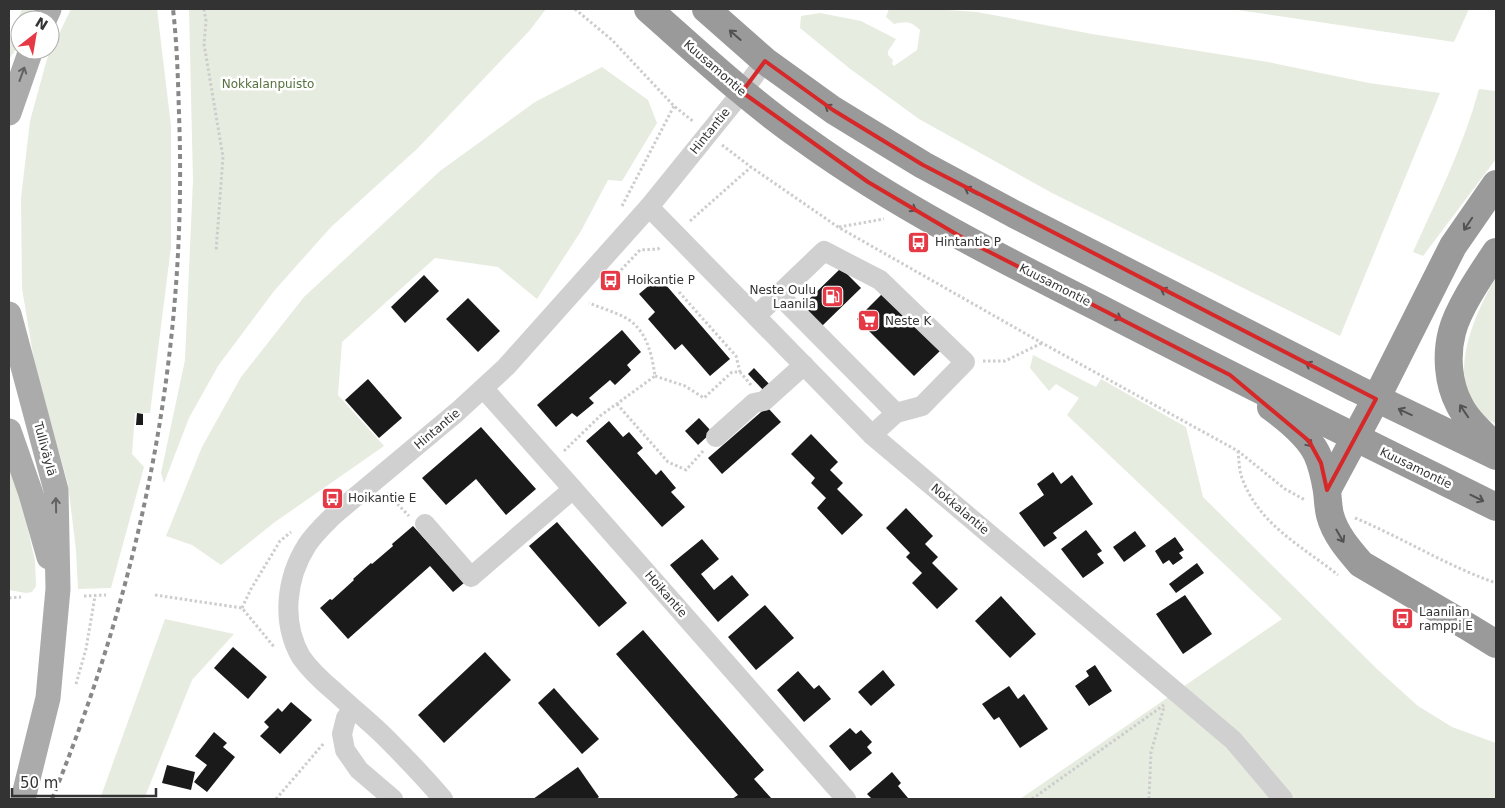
<svg xmlns="http://www.w3.org/2000/svg" width="1505" height="808" viewBox="0 0 1505 808" font-family="'DejaVu Sans',sans-serif">
  <style>
    .green { fill: #e6ecdf }
    .building { fill: #1a1a1a }
    .lines { fill: none; stroke-linecap: round; stroke-linejoin: round }
    .path { stroke: #cdcdcd; stroke-width: 3; stroke-dasharray: 2.5 2.5; stroke-linecap: butt }
    .minor { stroke: #d0d0d0; stroke-width: 20 }
    .major { stroke: #ababab; stroke-width: 25 }
    .highway { stroke: #9a9a9a; stroke-width: 28 }
    .rail { stroke: #888; stroke-width: 4; stroke-dasharray: 5 4; stroke-linecap: butt }
    .oneway { stroke: #525252 }
    .oneway2 { stroke: #636363 }
    .marked { fill: none; stroke: #d62828; stroke-width: 4; stroke-linejoin: round }
    .labels { text-anchor: middle; stroke-width: 5; stroke-linejoin: round; paint-order: stroke }
    .street-label { font-size: 12px; fill: #333; stroke: #fff }
    .park-label { font-size: 12px; fill: #56703f; stroke: #fff }
    .poi-label { font-size: 12px; fill: #333; stroke: #fff; text-anchor: start }
  </style>
  <rect width="100%" height="100%" fill="#fff"/>
  <g class="green">
    <polygon points="22,9 36,9 31,20 20,20 20,44 9,59 9,41"/>
    <polygon points="71,9 157,9 171,126 171,247 150,413 135,413 132,454 144,467 111,588 78,589 76,550 68,484 35,367 22,288 21,198 30,121 47,59"/>
    <polygon points="189,9 546,9 530,30 418,148 331,227 274,291 218,366 189,418 164,483 161,473 185,360 193,180"/>
    <path d="M889 9H932L977 12 1092 34 1268 62 1369 83 1440 93 1340 336 1052 193 919 119 849 68 800 28 801 16 820 13 861 21 896 39 888 51V55L893 60 892 64 894 66 917 50 920 30C911 21 906 21 894 24L886 17Z"/>
    <polygon points="1231,9 1469,9 1454,42"/>
    <polygon points="602,67 648,100 657,123 622,181 608,180 581,231 537,299 498,267 435,258 342,342 338,395 384,446 275,522 221,565 192,545 166,536 202,447 241,377 304,297 440,171 535,102"/>
    <path d="M1479 89 1496 91V159L1423 256 1413 252C1437 199 1464 145 1479 89Z"/>
    <path d="M1496 277V424C1438 393 1472 319 1496 277Z"/>
    <polygon points="1033,355 1096,387 1101,379 1186,427 1203,497 1377,669 1418,706 1452,727 1496,743 1496,799 1020,799 1282,619 1067,415 1079,398 1056,384 1049,391 1030,368"/>
    <polygon points="9,465 21,499 35,561 36,586 32,592 26,593 9,590"/>
    <polygon points="165,619 234,634 192,680 144,799 100,799"/>
  </g>
  <g class="building">
    <polygon points="841,268 861,288 822,326 802,306"/>
    <polygon points="424,275 439,291 405,323 391,307"/>
    <polygon points="659,277 730,359 710,376 682,344 675,350 648,319 655,312 639,294"/>
    <polygon points="882,294 940,351 914,376 857,319"/>
    <polygon points="468,298 500,331 478,352 446,319"/>
    <polygon points="622,330 641,352 627,365 631,370 615,385 610,380 589,398 594,403 577,417 572,413 556,427 537,405"/>
    <polygon points="754,368 772,387 766,393 748,374"/>
    <polygon points="368,379 402,418 379,438 345,400"/>
    <polygon points="767,407 781,422 722,474 708,458"/>
    <polygon points="137,413 143,414 143,425 136,425"/>
    <polygon points="699,418 712,432 698,445 685,431"/>
    <polygon points="609,421 623,437 629,432 643,448 637,453 656,475 661,470 676,488 671,492 685,507 662,527 586,441"/>
    <polygon points="481,427 536,489 506,515 476,479 446,505 422,478"/>
    <polygon points="811,434 838,462 830,470 843,483 837,489 863,515 842,535 817,508 826,498 811,483 815,478 791,454"/>
    <polygon points="1053,472 1061,484 1072,475 1093,504 1053,533 1057,538 1044,547 1019,513 1044,495 1037,484"/>
    <polygon points="906,508 933,536 925,544 938,557 932,563 958,589 937,609 912,583 922,573 906,557 910,553 886,528"/>
    <polygon points="557,522 627,603 599,627 529,546"/>
    <polygon points="413,526 464,583 453,592 430,566 348,639 320,608 330,599 332,600 354,580 353,579 371,563 372,564 393,546 392,544"/>
    <polygon points="1086,530 1102,551 1097,554 1104,563 1083,578 1061,549"/>
    <polygon points="1135,531 1146,546 1124,562 1113,547"/>
    <polygon points="1175,537 1184,550 1179,553 1183,558 1173,565 1169,560 1163,564 1155,551"/>
    <polygon points="702,539 719,559 701,574 714,590 732,575 749,595 718,622 670,565"/>
    <polygon points="1197,563 1204,573 1176,593 1169,584"/>
    <polygon points="1185,595 1212,634 1183,654 1156,614"/>
    <polygon points="1001,596 1036,634 1010,658 975,621"/>
    <polygon points="765,605 794,638 756,670 728,637"/>
    <polygon points="643,630 764,770 754,779 772,799 732,799 738,795 616,654"/>
    <polygon points="233,647 267,677 248,699 214,668"/>
    <polygon points="485,652 511,680 444,743 418,715"/>
    <polygon points="1095,665 1112,691 1089,706 1075,686 1089,676 1086,671"/>
    <polygon points="883,670 895,685 871,706 858,692"/>
    <polygon points="798,671 814,689 819,685 831,699 804,722 777,690"/>
    <polygon points="1009,686 1018,699 1024,694 1048,729 1020,748 999,717 994,720 982,704"/>
    <polygon points="554,688 599,739 582,754 538,703"/>
    <polygon points="291,702 312,720 280,754 260,736 269,727 264,722 278,708 282,712"/>
    <polygon points="850,728 856,734 861,730 872,742 867,747 872,753 850,771 829,746"/>
    <polygon points="214,732 227,743 223,747 235,757 207,792 194,782 207,765 195,756"/>
    <polygon points="167,765 195,772 191,790 162,783"/>
    <polygon points="578,767 599,797 596,799 533,799"/>
    <polygon points="892,772 901,783 898,786 908,798 907,799 872,799 867,794"/>
  </g>
  <g class="lines">
    <g class="path">
      <polyline points="204,9 206,21 204,44 223,157 216,252"/>
      <polyline points="575,9 612,40 674,106 694,122"/>
      <polyline points="722,145 751,167 838,227 1042,343 1238,451 1285,489 1305,500"/>
      <polyline points="622,206 674,106"/>
      <polyline points="690,221 751,167"/>
      <polyline points="839,227 884,219"/>
      <polyline points="621,270 640,250 658,249 661,246"/>
      <polyline points="679,292 736,356 740,372"/>
      <polyline points="983,361 1005,361 1042,343"/>
      <polyline points="655,376 685,386 704,398 732,372 740,372 751,385"/>
      <polyline points="617,404 668,462 686,470 704,450"/>
      <path d="M564 451 600 416 655 376C652 355 647 330 626 318 615 312 601 308 589 303"/>
      <path d="M1238 451C1239 460 1239 470 1242 478 1259 525 1302 546 1338 575"/>
      <polyline points="387,493 409,516"/>
      <path d="M1355 518C1403 538 1447 566 1496 583"/>
      <polyline points="155,595 242,608 275,648"/>
      <polyline points="84,596 106,595"/>
      <polyline points="9,598 21,597"/>
      <polyline points="242,608 251,589 280,541 291,532"/>
      <polyline points="76,684 86,649 95,596"/>
      <polyline points="276,799 324,743"/>
      <polyline points="1032,799 1164,705"/>
      <polyline points="1149,799 1151,752 1164,707"/>
    </g>
    <g class="minor">
      <polyline points="649,207 872,435 1233,740 1283,799"/>
      <polyline points="779,295 896,413"/>
      <polyline points="756,316 824,251 880,280 965,362 922,406 896,413 872,435"/>
      <polyline points="484,389 573,489 846,799"/>
      <polyline points="716,437 754,403 764,401 804,365"/>
      <polyline points="425,524 471,577 573,489"/>
      <polyline points="353,709 346,718 342,734 345,750 359,770 393,799"/>
      <path d="M443 799C425 778 406 758 386 738 370 722 352 708 335 692 323 682 310 670 301 657 281 622 286 578 307 545 315 533 325 524 335 514L457 412 506 367 649 207 742 92 765 61"/>
    </g>
    <g class="major">
      <polyline points="44,20 49,9"/>
      <polyline points="9,113 31,50"/>
      <polyline points="9,314 56,490 58,589 48,698 23,799"/>
      <polyline points="9,431 31,494 49,557"/>
    </g>
    <g class="highway">
      <path d="M648 9C699 54 748 100 804 139 898 207 1002 259 1105 311 1235 378 1366 443 1496 507"/>
      <polyline points="706,9 765,61 833,110 923,165 1014,214 1355,388 1496,456"/>
      <path d="M1496 252C1482 273 1458 308 1452 332 1446 355 1448 383 1459 404 1467 421 1483 434 1496 447"/>
      <path d="M1271 407C1286 418 1309 437 1317 454 1322 465 1325 479 1327 491 1328 499 1328 507 1330 515 1335 534 1348 549 1361 564L1470 628 1496 644"/>
      <polyline points="1327,490 1376,399 1453,246 1496,184"/>
    </g>
    <path class="rail" d="M52 799C142 580 188 351 179 114 178 79 177 44 173 9"/>
  </g>
  <defs><path id="oneway-shaft" d="M-6 0H5M1.5-3L5.5 0L1.5 3" fill="none" stroke-width="1.6" stroke-linecap="round" stroke-linejoin="round" transform="scale(1.25)"/></defs>
  <g class="oneway">
    <use href="#oneway-shaft" transform="translate(735 35) rotate(-139)"/>
    <use href="#oneway-shaft" transform="translate(831 109) rotate(-146)"/>
    <use href="#oneway-shaft" transform="translate(971 191) rotate(-152)"/>
    <use href="#oneway-shaft" transform="translate(910 207) rotate(30)"/>
    <use href="#oneway-shaft" transform="translate(1468 224) rotate(124)"/>
    <use href="#oneway-shaft" transform="translate(1167 292) rotate(-153)"/>
    <use href="#oneway-shaft" transform="translate(1115 316) rotate(27)"/>
    <use href="#oneway-shaft" transform="translate(1312 366) rotate(-153)"/>
    <use href="#oneway-shaft" transform="translate(1464 411) rotate(-124)"/>
    <use href="#oneway-shaft" transform="translate(1405 412) rotate(-155)"/>
    <use href="#oneway-shaft" transform="translate(1307 441) rotate(49)"/>
    <use href="#oneway-shaft" transform="translate(1477 498) rotate(26)"/>
    <use href="#oneway-shaft" transform="translate(1340 536) rotate(60)"/>
  </g>
  <g class="oneway2">
    <use href="#oneway-shaft" transform="translate(22 74) rotate(-70)"/>
    <use href="#oneway-shaft" transform="translate(56 505) rotate(-91)"/>
  </g>
  <path class="marked" d="M765 61 833 110 923 165 1376 399 1327 490 1321 463 1309 441 1230 375 968 241 868 182 742 92Z"/>
  <defs>
    <symbol id="bus-square" viewBox="-11 -11 22 22"><rect x="-9" y="-9" width="18" height="18" rx="4" fill="#e63946" stroke="#fff"/><path d="M-5-6H5V4H4V6H2V4H-2V6H-4V4H-5ZM-3.5-4V0h7V-4ZM-3.5 1.2v1.5H-2V1.2ZM2 1.2v1.5H3.5V1.2Z" fill="#fff"/></symbol>
    <symbol id="fuel-square" viewBox="-11 -11 22 22"><rect x="-9" y="-9" width="18" height="18" rx="4" fill="#e63946" stroke="#fff"/><path d="M-5.5-6h7V0h2V4h1.3V-2.5L3-4.5l.8-.8L6-3V5H2.5V1h-1V6h-7ZM-4.2-4.7v3.2H.2V-4.7Z" fill="#fff"/></symbol>
    <symbol id="supermarket-square" viewBox="-11 -11 22 22"><rect x="-9" y="-9" width="18" height="18" rx="4" fill="#e63946" stroke="#fff"/><path d="M-6-5.5h2.5l.6 2H6L4.5 2H-2.5L-4.4-4H-6ZM-1.5 3.2a1.3 1.3 0 1 0 .1 0ZM3 3.2a1.3 1.3 0 1 0 .1 0Z" fill="#fff"/></symbol>
  </defs>
  <g fill-rule="evenodd">
    <use href="#bus-square" x="906" y="230" width="25" height="25"/>
    <use href="#bus-square" x="598" y="268" width="25" height="25"/>
    <use href="#fuel-square" x="820" y="284" width="25" height="25"/>
    <use href="#supermarket-square" x="856" y="308" width="25" height="25"/>
    <use href="#bus-square" x="320" y="486" width="25" height="25"/>
    <use href="#bus-square" x="1390" y="606" width="25" height="25"/>
  </g>
  <g class="labels">
    <g class="street-label">
      <text transform="translate(715 68) rotate(41)" y="4">Kuusamontie</text>
      <text transform="translate(710 131) rotate(-51)" y="4">Hintantie</text>
      <text transform="translate(1055 285) rotate(27)" y="4">Kuusamontie</text>
      <text transform="translate(437 429) rotate(-40)" y="4">Hintantie</text>
      <text transform="translate(45 449) rotate(75)" y="4">Tulliväylä</text>
      <text transform="translate(1416 468) rotate(26)" y="4">Kuusamontie</text>
      <text transform="translate(960 509) rotate(40)" y="4">Nokkalantie</text>
      <text transform="translate(666 594) rotate(49)" y="4">Hoikantie</text>
    </g>
    <g class="park-label">
      <text x="268" y="88">Nokkalanpuisto</text>
    </g>
    <g class="poi-label">
      <text x="935" y="246">Hintantie P</text>
      <text x="627" y="284">Hoikantie P</text>
      <text x="816" y="294" text-anchor="end">Neste Oulu<tspan x="816" dy="14">Laanila</tspan></text>
      <text x="885" y="325">Neste K</text>
      <text x="348" y="502">Hoikantie E</text>
      <text x="1419" y="616">Laanilan<tspan x="1419" dy="14">ramppi E</tspan></text>
    </g>
  </g>
  <rect width="1505" height="808" fill="none" stroke="#333333" stroke-width="20"/>
  <g transform="translate(35 35) rotate(31)"><circle r="24" fill="#ffffff" stroke="#adadad"/>
  <path d="M0-4L9 19L0 12L-9 19Z" fill="#e63946"/>
  <text y="-8" font-size="14" font-weight="bold" text-anchor="middle" fill="#333333">N</text>
  </g>
  <path d="M12 788v8h144v-8" fill="none" stroke="#333333" stroke-width="2.5"/>
  <text x="20" y="788" font-size="15" fill="#333333" stroke="#ffffff" stroke-width="4" paint-order="stroke">50 m</text>
</svg>
